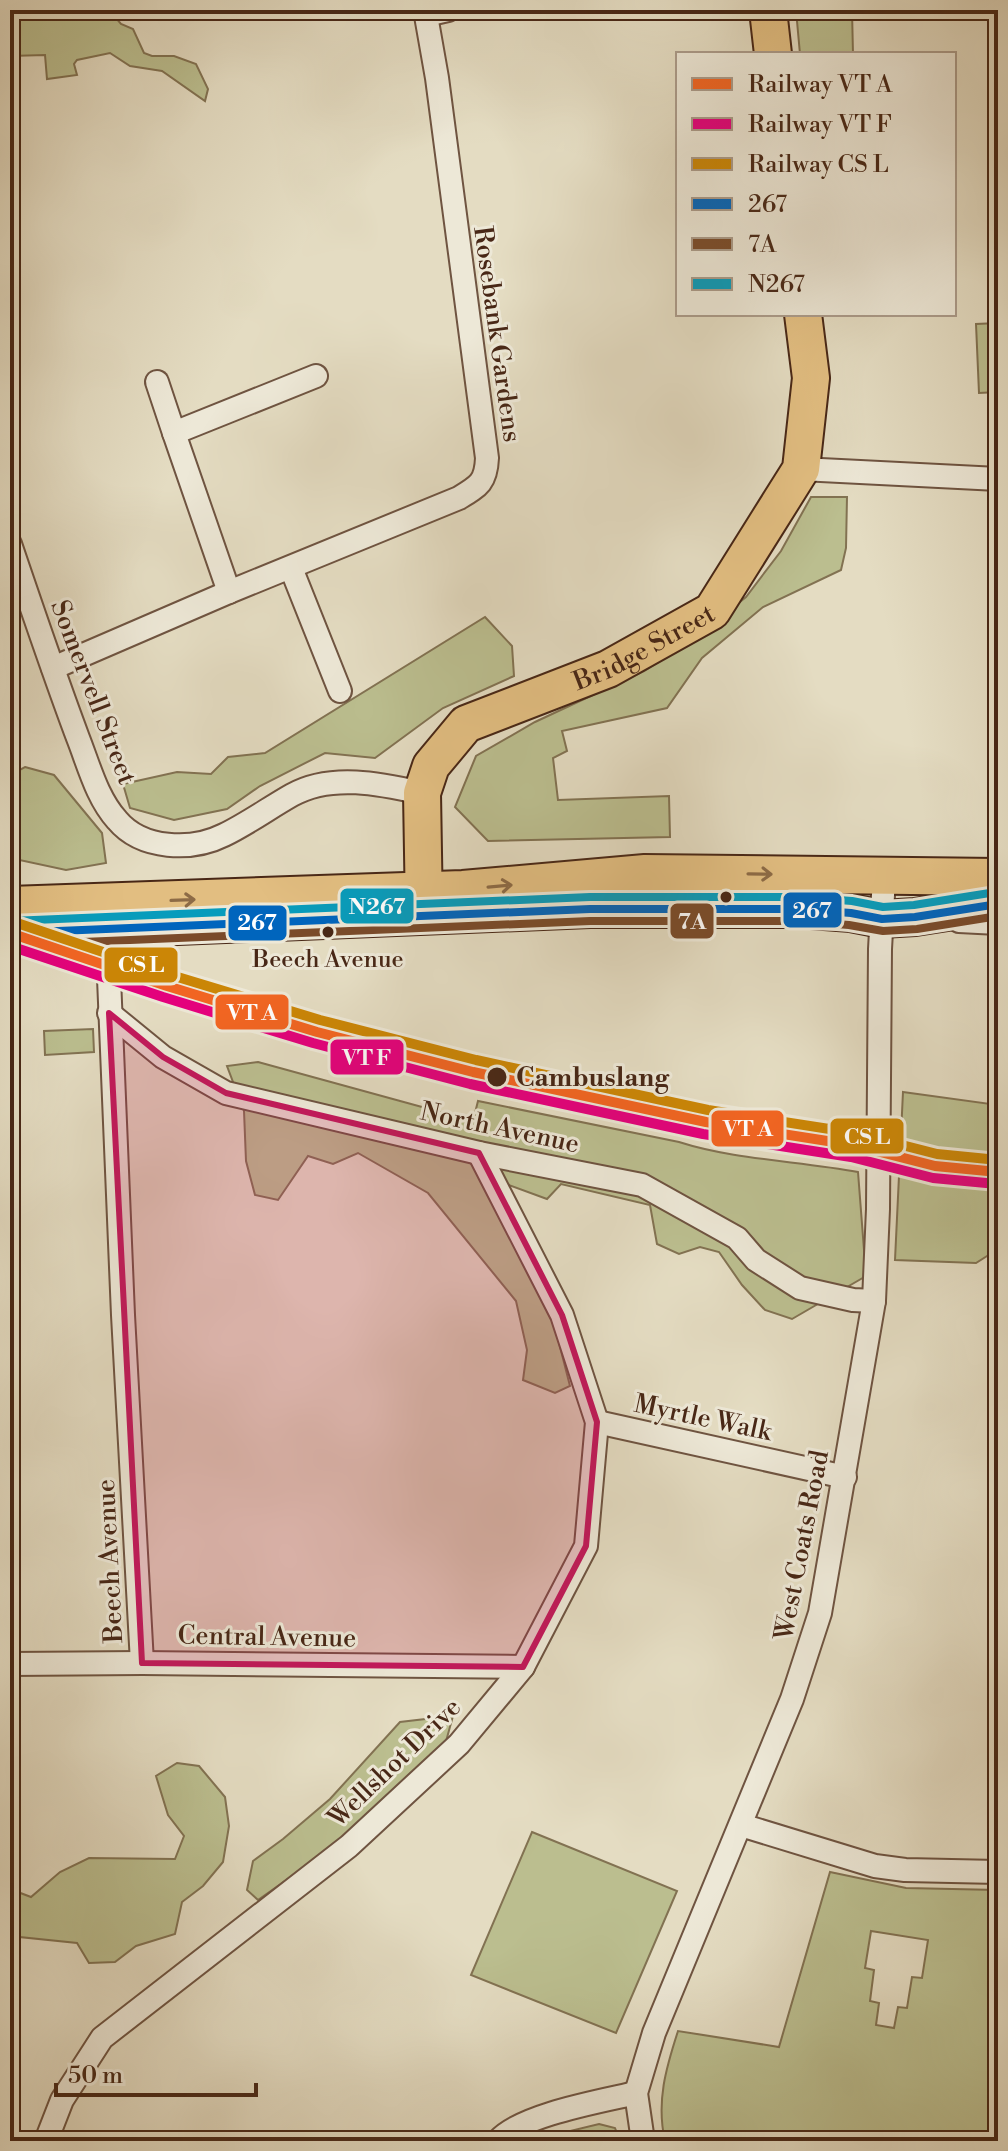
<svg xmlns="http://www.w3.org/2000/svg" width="1008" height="2151" viewBox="0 0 1008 2151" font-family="'Libre Bodoni',serif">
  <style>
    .green { fill: #bbbe8f; stroke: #827252; stroke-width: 2; fill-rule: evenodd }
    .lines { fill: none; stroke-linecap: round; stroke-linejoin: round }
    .street-casing { stroke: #6f5441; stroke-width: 26 }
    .primary-casing { stroke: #482716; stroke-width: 40 }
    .street { stroke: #ede8d7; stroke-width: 22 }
    .primary { stroke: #e2be81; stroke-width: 36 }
    .bus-1-casing { stroke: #ede8d7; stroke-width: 14 }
    .bus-2-casing { stroke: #ede8d7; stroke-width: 14 }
    .bus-3-casing { stroke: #ede8d7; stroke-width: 14 }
    .bus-1 { stroke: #0065bd; stroke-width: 8 }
    .bus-2 { stroke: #7a4b2a; stroke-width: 8 }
    .bus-3 { stroke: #079cbc; stroke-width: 8 }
    .rail-1-casing { stroke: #ede8d7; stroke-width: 16 }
    .rail-2-casing { stroke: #ede8d7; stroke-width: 16 }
    .rail-3-casing { stroke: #ede8d7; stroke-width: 16 }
    .rail-1 { stroke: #f26522; stroke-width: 10 }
    .rail-2 { stroke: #e5007d; stroke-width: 10 }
    .rail-3 { stroke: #cb8606; stroke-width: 10 }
    .oneway { stroke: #8d6b46 }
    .marked { fill: #c2185b; fill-opacity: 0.2; stroke: #c2185b; stroke-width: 6; stroke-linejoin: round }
    .bus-dot { fill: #482716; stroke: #ede8d7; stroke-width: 3 }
    .labels { text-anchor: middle; stroke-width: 6; stroke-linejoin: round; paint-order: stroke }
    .bus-label { font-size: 24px; fill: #482716; stroke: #ede8d7 }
    .street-label { font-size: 26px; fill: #482716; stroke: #ede8d7 }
    .stop-label { font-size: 26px; font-weight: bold; fill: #482716; stroke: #ede8d7; text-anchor: start }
    .line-badge { stroke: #ede8d7; stroke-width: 3 }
    .badge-label { font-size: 22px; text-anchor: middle; font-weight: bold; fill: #fff }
  </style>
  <rect width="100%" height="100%" fill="#e4dcc2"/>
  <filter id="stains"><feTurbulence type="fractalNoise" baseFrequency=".0025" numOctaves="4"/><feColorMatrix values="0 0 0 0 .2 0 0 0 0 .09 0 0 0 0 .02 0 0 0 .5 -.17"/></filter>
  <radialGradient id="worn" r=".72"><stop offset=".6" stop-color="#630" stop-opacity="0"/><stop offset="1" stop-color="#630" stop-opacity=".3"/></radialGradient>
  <g class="green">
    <polygon points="10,10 109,10 121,24 133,29 144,53 152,56 174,56 196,64 208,89 205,101 162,71 130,66 110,53 77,60 74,64 77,75 47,79 45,55 10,56"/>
    <polygon points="796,10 852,10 853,54 800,54"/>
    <polygon points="998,323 998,392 979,393 976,324"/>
    <polygon points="811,497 847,497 846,548 841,570 763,607 702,658 667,708 562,731 567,751 553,758 558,800 669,796 670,837 488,841 455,807 476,756 535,722 644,671 693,640 746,597 781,551"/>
    <polygon points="485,617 512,646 514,676 443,708 375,758 325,753 260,786 227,809 174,820 130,808 123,784 177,772 211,774 228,757 265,753"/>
    <polygon points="25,767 54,775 102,833 106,863 66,870 10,858 10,775"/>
    <polygon points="93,1029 94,1052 45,1055 44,1031"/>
    <path d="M258 1062 473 1121 478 1101 679 1142C735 1160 800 1161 858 1172L866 1276 792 1319 765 1310 742 1285 719 1252 700 1247 679 1254 657 1244 650 1205 561 1184 547 1199 509 1185 491 1196 555 1327 570 1386 555 1393 523 1380 527 1350 516 1301 428 1193 358 1153 333 1164 308 1156 278 1200 255 1195 246 1161 244 1111 227 1066Z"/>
    <polygon points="903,1092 998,1105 998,1249 976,1263 895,1260"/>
    <polygon points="456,1705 445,1745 333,1847 258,1900 247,1890 253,1861 283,1839 330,1799 400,1722 434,1718"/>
    <polygon points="177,1763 199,1766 225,1797 229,1826 223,1862 203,1886 182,1902 175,1934 136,1946 115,1962 89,1963 77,1943 10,1936 10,1889 31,1897 60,1872 89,1858 175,1859 184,1836 168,1815 156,1776"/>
    <polygon points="532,1832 677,1891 616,2033 471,1975"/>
    <path d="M830 1872 906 1888 998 1890V2141H665C656 2102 666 2068 678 2031L779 2047ZM871 1931 928 1940 922 1978 912 1977 907 2008 898 2007 894 2028 876 2025 879 2003 870 2001 874 1970 865 1968Z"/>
    <polygon points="599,2124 615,2128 620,2141 529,2141"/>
  </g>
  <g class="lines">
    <defs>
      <g id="street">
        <polyline points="426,15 448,10"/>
        <polyline points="157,382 174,433"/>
        <polyline points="801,469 998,479"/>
        <path d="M10 544C32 609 54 674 78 738 89 766 97 798 117 820 142 850 192 851 224 835 247 824 269 808 292 795 331 773 381 784 422 793"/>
        <polyline points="291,568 340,691"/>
        <polyline points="229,592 174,433 316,376"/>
        <path d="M53 668 229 592 459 498C479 486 486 482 487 458L437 78 425 10"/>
        <polyline points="959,921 998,923"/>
        <polyline points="107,930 123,1315 142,1663"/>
        <polyline points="109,1013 163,1057 226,1093 479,1153 642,1185 737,1238 756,1260 800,1288 853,1300 874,1301"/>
        <polyline points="597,1422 845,1477"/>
        <polyline points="10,1664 142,1663 523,1667"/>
        <polyline points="741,1825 875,1866 905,1870 998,1872"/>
        <polyline points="46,2141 62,2100 102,2038 349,1846 459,1744 523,1667 586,1546 597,1422 562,1315 479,1153"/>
        <path d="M498 2141C520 2115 602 2101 636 2093"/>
        <polyline points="643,2141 636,2093 654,2033 792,1699 820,1613 874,1301 878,1209 880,949 884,877"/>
      </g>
      <g id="primary">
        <polyline points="768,10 773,54"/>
        <polyline points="10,905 463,889 645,873 998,877"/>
        <path id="s1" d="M424 912 422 793 431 766 466 724 608 669 712 611 801 469 811 378 803 314"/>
        <polyline points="10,933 590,909 798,909 851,913 882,919 915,917 998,904"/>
      </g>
    </defs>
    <use href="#street" class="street-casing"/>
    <use href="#primary" class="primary-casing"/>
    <use href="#street" class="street"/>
    <use href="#primary" class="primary"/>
    <defs>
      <polyline id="bus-1" points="10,933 590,909 798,909 851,913 882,919 915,917 998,904"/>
      <polyline id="bus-2" points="10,945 590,921 798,921 849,925 883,931 917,929 998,916"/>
      <polyline id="bus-3" points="10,921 590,897 798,897 852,901 883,907 914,905 996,892"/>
    </defs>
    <use href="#bus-1" class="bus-1-casing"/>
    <use href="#bus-2" class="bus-2-casing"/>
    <use href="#bus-3" class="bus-3-casing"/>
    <use href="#bus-1" class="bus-1"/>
    <use href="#bus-2" class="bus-2"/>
    <use href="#bus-3" class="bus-3"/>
    <defs>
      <polyline id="rail-1" points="10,933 167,986 317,1032 473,1072 706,1122 853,1145 935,1166 998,1172"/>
      <polyline id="rail-2" points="10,946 163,997 313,1043 470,1084 703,1134 851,1157 933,1178 997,1184"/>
      <polyline id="rail-3" points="14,922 171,975 320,1020 476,1060 708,1110 855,1133 937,1154 998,1160"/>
    </defs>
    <use href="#rail-1" class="rail-1-casing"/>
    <use href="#rail-2" class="rail-2-casing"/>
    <use href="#rail-3" class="rail-3-casing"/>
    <use href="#rail-1" class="rail-1"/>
    <use href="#rail-2" class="rail-2"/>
    <use href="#rail-3" class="rail-3"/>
  </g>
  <defs><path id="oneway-shaft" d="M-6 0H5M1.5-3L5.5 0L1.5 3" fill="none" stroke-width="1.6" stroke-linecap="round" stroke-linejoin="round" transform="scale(2)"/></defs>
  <g class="oneway">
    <use href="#oneway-shaft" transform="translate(760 874) rotate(1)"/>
    <use href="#oneway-shaft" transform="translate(500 886) rotate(-5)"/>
    <use href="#oneway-shaft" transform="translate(183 900) rotate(-2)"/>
  </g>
  <path class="marked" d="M109 1013 163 1057 226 1093 479 1153 562 1315 597 1422 586 1546 523 1667 142 1663Z"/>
  <g class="bus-dot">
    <circle cx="726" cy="897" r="7"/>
    <circle cx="328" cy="932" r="7"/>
    <circle cx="497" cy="1077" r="11"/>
  </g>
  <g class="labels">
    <g class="bus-label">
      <text x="328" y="967">Beech Avenue</text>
    </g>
    <g class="street-label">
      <text transform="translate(498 334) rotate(82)" y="9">Rosebank Gardens</text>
      <text dy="9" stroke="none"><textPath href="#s1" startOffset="396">Bridge Street</textPath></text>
      <text transform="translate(94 692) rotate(69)" y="9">Somervell Street</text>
      <text transform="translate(500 1127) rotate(12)" y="9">North Avenue</text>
      <text transform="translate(703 1417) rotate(12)" y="9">Myrtle Walk</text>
      <text transform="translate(801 1545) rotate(-79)" y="9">West Coats Road</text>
      <text transform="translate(109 1561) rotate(-93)" y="9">Beech Avenue</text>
      <text transform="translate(267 1636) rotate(1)" y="9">Central Avenue</text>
      <text transform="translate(394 1762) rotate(-44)" y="9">Wellshot Drive</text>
    </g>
    <g class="stop-label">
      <text x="516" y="1086">Cambuslang</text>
    </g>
  </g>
  <g class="line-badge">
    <rect x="339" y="887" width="76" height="38" rx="8" fill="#079cbc"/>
    <rect x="782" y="891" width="61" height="38" rx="8" fill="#0065bd"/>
    <rect x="669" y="902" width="46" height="38" rx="8" fill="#7a4b2a"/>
    <rect x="227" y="904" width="61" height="38" rx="8" fill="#0065bd"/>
    <rect x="103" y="946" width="76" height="38" rx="8" fill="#cb8606"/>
    <rect x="214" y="993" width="76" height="38" rx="8" fill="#f26522"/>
    <rect x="329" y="1038" width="76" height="38" rx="8" fill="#e5007d"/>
    <rect x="710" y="1109" width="75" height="39" rx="8" fill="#f26522"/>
    <rect x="829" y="1117" width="76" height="38" rx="8" fill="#cb8606"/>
  </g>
  <g class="badge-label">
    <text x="377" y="914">N267</text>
    <text x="812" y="918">267</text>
    <text x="692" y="929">7A</text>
    <text x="257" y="930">267</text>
    <text x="141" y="972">CS L</text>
    <text x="252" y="1020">VT A</text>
    <text x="367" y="1065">VT F</text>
    <text x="748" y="1136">VT A</text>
    <text x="867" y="1144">CS L</text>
  </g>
  <rect width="1008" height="2151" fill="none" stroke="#e4dcc2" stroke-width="40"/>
  <rect x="12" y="12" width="984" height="2127" fill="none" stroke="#482716" stroke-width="4"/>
  <rect x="20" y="20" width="968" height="2111" fill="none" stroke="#482716" stroke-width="2"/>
  <rect x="676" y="52" width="280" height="264" fill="#ede8d7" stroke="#ab9b8a" stroke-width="2"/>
  <rect x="692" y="78" width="40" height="12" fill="#f26522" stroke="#ab9b8a" stroke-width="2"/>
  <text x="748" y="92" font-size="24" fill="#482716">Railway VT A</text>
  <rect x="692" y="118" width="40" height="12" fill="#e5007d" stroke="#ab9b8a" stroke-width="2"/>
  <text x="748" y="132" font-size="24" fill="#482716">Railway VT F</text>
  <rect x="692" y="158" width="40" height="12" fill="#cb8606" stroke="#ab9b8a" stroke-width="2"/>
  <text x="748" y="172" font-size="24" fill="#482716">Railway CS L</text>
  <rect x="692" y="198" width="40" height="12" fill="#0065bd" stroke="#ab9b8a" stroke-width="2"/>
  <text x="748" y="212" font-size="24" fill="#482716">267</text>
  <rect x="692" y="238" width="40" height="12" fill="#7a4b2a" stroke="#ab9b8a" stroke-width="2"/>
  <text x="748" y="252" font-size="24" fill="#482716">7A</text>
  <rect x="692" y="278" width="40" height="12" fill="#079cbc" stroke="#ab9b8a" stroke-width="2"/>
  <text x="748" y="292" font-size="24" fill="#482716">N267</text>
  <path d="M56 2083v12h200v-12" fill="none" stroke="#482716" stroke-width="4"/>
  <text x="68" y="2083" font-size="24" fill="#482716" stroke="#ede8d7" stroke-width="6" paint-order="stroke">50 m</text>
  <rect width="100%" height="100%" filter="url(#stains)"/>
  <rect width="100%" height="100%" fill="url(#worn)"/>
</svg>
